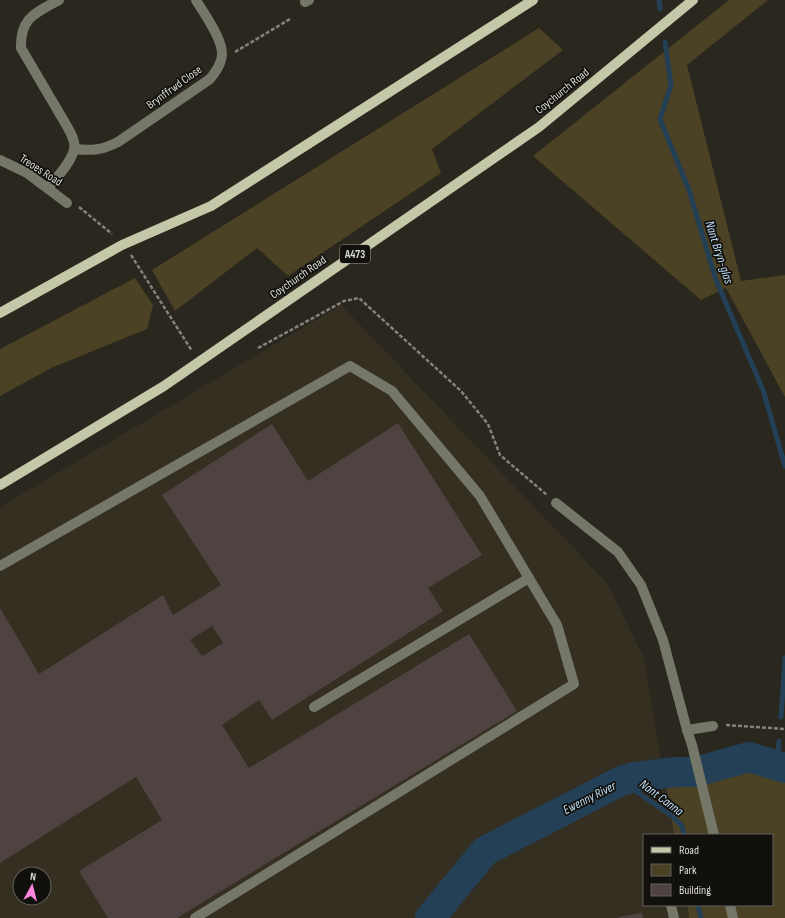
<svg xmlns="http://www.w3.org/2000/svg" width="785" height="918" viewBox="0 0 785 918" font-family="'Sofia Sans Condensed',sans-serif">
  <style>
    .built { fill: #342f21; fill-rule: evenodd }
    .green { fill: #4b4124 }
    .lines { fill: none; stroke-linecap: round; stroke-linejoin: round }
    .stream { stroke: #234057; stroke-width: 5 }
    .river { stroke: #234057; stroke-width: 30 }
    .building { fill: #4e4340; fill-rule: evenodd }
    .path { stroke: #85827b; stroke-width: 2.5; stroke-dasharray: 4 2; stroke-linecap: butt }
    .minor { stroke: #757768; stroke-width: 10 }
    .major { stroke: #c4c8a8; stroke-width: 10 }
    .labels { text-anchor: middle; stroke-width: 3.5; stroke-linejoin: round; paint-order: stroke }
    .shield { fill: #11100c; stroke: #9f9d98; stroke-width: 1 }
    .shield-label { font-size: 11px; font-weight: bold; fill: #dcdad4 }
    .street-label { font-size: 12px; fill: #dcdad4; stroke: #11100c }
    .water-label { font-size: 13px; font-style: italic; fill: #bcdbf5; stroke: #11100c }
  </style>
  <rect width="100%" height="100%" fill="#2a271e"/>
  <path class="built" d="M341 305 607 583 644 658 674 835H644V905H687L689 918H0V507ZM20 874H44V898H20Z"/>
  <g class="green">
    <polygon points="729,0 768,0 687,65 741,281 785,275 785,397 726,288 701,300 533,156"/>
    <polygon points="539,28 563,50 432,149 441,173 288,276 257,248 175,311 152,270"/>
    <polygon points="135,278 153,305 147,329 51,368 0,396 0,349"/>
    <polygon points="759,767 777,772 785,776 785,918 689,918 687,905 772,905 772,835 674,835 666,784"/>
  </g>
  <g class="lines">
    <g class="stream">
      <polyline points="659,0 660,9"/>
      <polyline points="665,42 671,85 660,119 689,190 716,280 763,390 785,466"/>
      <polyline points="781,717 785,658"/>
      <polyline points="777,766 779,741"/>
      <polyline points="621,781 672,816 682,826 684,835"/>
      <polyline points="698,905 701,918"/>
    </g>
    <polyline class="river" points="430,918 485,851 621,781 635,777 675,772 695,772 749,757 785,768"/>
  </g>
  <g class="building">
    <path d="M398 423 482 555 428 588 443 611 272 720 259 700 222 725 249 768 469 634 517 711 177 918H108L79 871 162 820 136 777 0 863V608L39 674 163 595 173 615 221 585 162 495 272 424 308 481ZM212 626 223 643 202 656 190 640Z"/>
    <polygon points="642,913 643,918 618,918 618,917"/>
  </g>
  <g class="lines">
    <g class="path">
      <polyline points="235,52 290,19"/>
      <polyline points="79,207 112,234"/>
      <polyline points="131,255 192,351"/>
      <polyline points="258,348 344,301 359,298 461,391 488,424 500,455 547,495"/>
      <polyline points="726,725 785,729"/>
    </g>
    <g class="minor">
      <polyline points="305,2 309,0"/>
      <path d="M74 149C93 151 102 150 118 142L210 79C214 74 219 68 221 60 227 44 204 14 196 0"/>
      <polyline points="0,160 27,173 67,203"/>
      <path d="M48 188C56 178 72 162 74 149 76 142 71 134 68 128L21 48C20 18 35 13 59 0"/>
      <polyline points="556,503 618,552 641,585 663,640 687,730 713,726"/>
      <polyline points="0,566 350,366 392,391 480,496 557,625 574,684 195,918"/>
      <polyline points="314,707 529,578"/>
      <polyline points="687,730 692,745 714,835"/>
      <polyline points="671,905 674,918"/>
      <polyline points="730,905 733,918"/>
    </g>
    <g class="major">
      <polyline points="0,313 122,245 211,206 533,0"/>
      <polyline points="0,485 164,386 539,127 693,0"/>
    </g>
  </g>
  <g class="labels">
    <rect class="shield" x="340" y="245" width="30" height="18" rx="3"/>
    <g class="shield-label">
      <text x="355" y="258">A473</text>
    </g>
    <g class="street-label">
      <text transform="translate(174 87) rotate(-36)" y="4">Brynffrwd Close</text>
      <text transform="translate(562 91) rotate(-39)" y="4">Coychurch Road</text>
      <text transform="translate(41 170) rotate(33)" y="4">Treoes Road</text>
      <text transform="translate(298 277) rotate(-35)" y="4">Coychurch Road</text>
    </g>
    <g class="water-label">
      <text transform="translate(720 252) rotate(72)" y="5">Nant Bryn-glas</text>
      <text transform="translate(589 797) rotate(-27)" y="5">Ewenny River</text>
      <text transform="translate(662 797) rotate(37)" y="5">Nant Canna</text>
    </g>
  </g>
  <rect x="643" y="834" width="130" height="72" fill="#11100c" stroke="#62615c"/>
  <rect x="651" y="847" width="20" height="6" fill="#c4c8a8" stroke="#62615c"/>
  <text x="679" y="854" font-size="12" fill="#dcdad4">Road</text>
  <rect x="651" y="864" width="20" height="12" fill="#4b4124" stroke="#62615c"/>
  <text x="679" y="874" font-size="12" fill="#dcdad4">Park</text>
  <rect x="651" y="884" width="20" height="12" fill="#4e4340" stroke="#62615c"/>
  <text x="679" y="894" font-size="12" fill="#dcdad4">Building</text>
  <g transform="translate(32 886) rotate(7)"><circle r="19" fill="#11100c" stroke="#62615c"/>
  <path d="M0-3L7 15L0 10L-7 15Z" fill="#fe85df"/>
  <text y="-6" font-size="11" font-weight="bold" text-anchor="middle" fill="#dcdad4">N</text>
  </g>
</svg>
